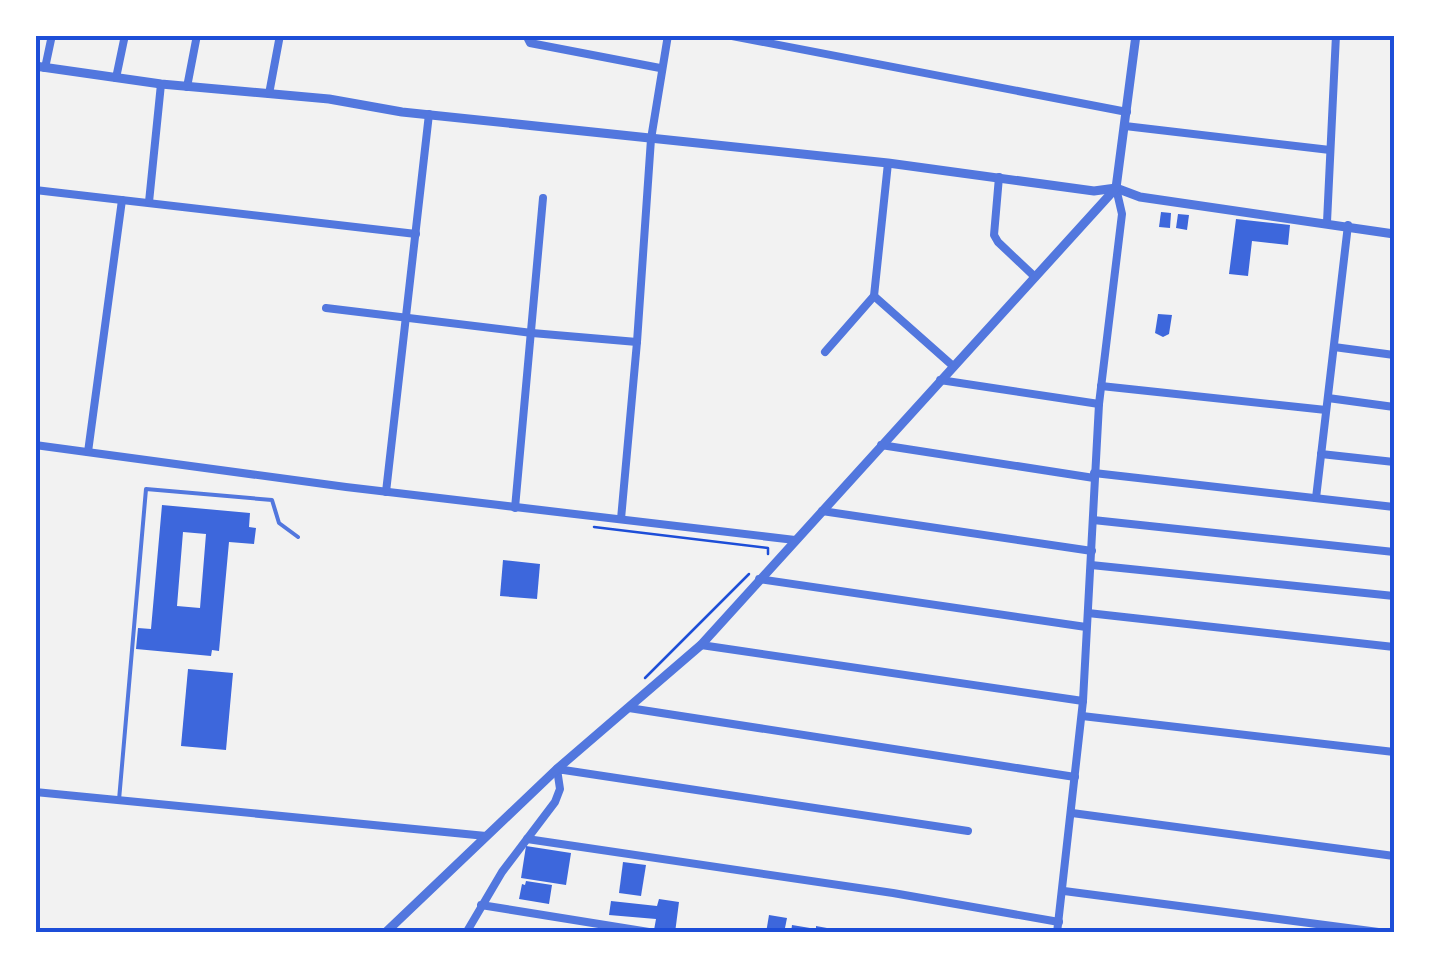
<svg xmlns="http://www.w3.org/2000/svg" width="1429" height="968" viewBox="0 0 1429 968" font-family="'Titillium Web',sans-serif">
  <style>
    .building { fill: #3d67dc; fill-rule: evenodd }
    .lines { fill: none; stroke-linecap: round; stroke-linejoin: round }
    .path { stroke: #1d4ed8; stroke-width: 2.5 }
    .service { stroke: #5277de; stroke-width: 4 }
    .minor { stroke: #5277de; stroke-width: 8 }
    .tertiary { stroke: #5277de; stroke-width: 9 }
    .neatline { fill: none; stroke: #1d4ed8; stroke-width: 4 }
  </style>
  <rect width="100%" height="100%" fill="#f2f2f2"/>
  <g class="building">
    <polygon points="1161,212 1171,213 1170,228 1159,227"/>
    <polygon points="1178,214 1189,215 1187,230 1176,228"/>
    <polygon points="1236,219 1290,225 1288,245 1252,241 1248,276 1229,274"/>
    <polygon points="1158,314 1172,315 1169,334 1163,337 1155,333"/>
    <path d="M162 505 250 513 249 527 256 528 254 544 229 542 219 651 212 650 211 656 136 649 138 628 151 629ZM183 532 206 534 200 608 177 606Z"/>
    <polygon points="503,560 540,564 537,599 500,596"/>
    <polygon points="188,669 233,673 226,750 181,746"/>
    <polygon points="526,846 571,853 566,885 521,878"/>
    <polygon points="623,862 646,865 641,896 619,893"/>
    <polygon points="526,881 552,885 549,904 519,899 522,884 525,885"/>
    <polygon points="659,899 679,902 675,933 654,930 656,919 609,915 611,901 657,906"/>
    <polygon points="769,915 787,918 784,933 766,933"/>
    <polygon points="792,925 816,929 816,926 838,930 838,933 791,933"/>
  </g>
  <g class="lines">
    <g class="path">
      <polyline points="594,527 768,548 768,554"/>
      <polyline points="645,678 749,574"/>
    </g>
    <polyline class="service" points="119,800 146,489 272,500 279,523 298,537"/>
    <g class="minor">
      <polyline points="526,35 530,43 660,68"/>
      <polyline points="727,35 1127,112"/>
      <polyline points="45,68 52,35"/>
      <polyline points="116,78 125,35"/>
      <polyline points="187,87 197,35"/>
      <polyline points="269,94 280,35"/>
      <polyline points="1125,126 1330,150"/>
      <polyline points="999,177 994,235 998,242 1035,277"/>
      <polyline points="35,190 416,234"/>
      <polyline points="149,202 161,84"/>
      <polyline points="1327,222 1336,35"/>
      <polyline points="874,296 953,366"/>
      <polyline points="326,308 532,333 637,342"/>
      <polyline points="1334,347 1394,355"/>
      <polyline points="825,352 874,296 888,163"/>
      <polyline points="940,380 1099,404"/>
      <polyline points="1101,386 1326,410"/>
      <polyline points="1328,398 1394,407"/>
      <polyline points="35,445 346,487 795,540"/>
      <polyline points="881,445 1094,478"/>
      <polyline points="88,452 122,200"/>
      <polyline points="1321,454 1394,462"/>
      <polyline points="1094,473 1394,507"/>
      <polyline points="386,492 429,114"/>
      <polyline points="1316,498 1348,225"/>
      <polyline points="515,508 543,198"/>
      <polyline points="822,511 1092,551"/>
      <polyline points="621,519 637,342 651,139 668,35"/>
      <polyline points="1093,520 1394,552"/>
      <polyline points="1091,565 1394,596"/>
      <polyline points="759,579 1086,627"/>
      <polyline points="1088,613 1394,647"/>
      <polyline points="701,645 1083,701"/>
      <polyline points="629,708 1075,777"/>
      <polyline points="1082,716 1394,752"/>
      <polyline points="35,792 486,836"/>
      <polyline points="1072,813 1394,856"/>
      <polyline points="527,839 893,893 1059,922"/>
      <polyline points="1064,891 1386,933"/>
      <polyline points="481,905 655,933"/>
      <polyline points="466,933 502,872 555,802 560,789 557,769 968,831"/>
      <polyline points="1057,933 1083,701 1099,404 1122,214 1116,188"/>
    </g>
    <g class="tertiary">
      <polyline points="35,66 161,84 329,99 402,112 888,163 1094,191 1116,188 1140,197 1394,234"/>
      <polyline points="385,933 557,769 701,645 1116,188 1136,35"/>
    </g>
  </g>
  <rect width="1429" height="968" fill="none" stroke="#ffffff" stroke-width="75"/>
  <rect x="38" y="38" width="1354" height="892" class="neatline"/>
</svg>
